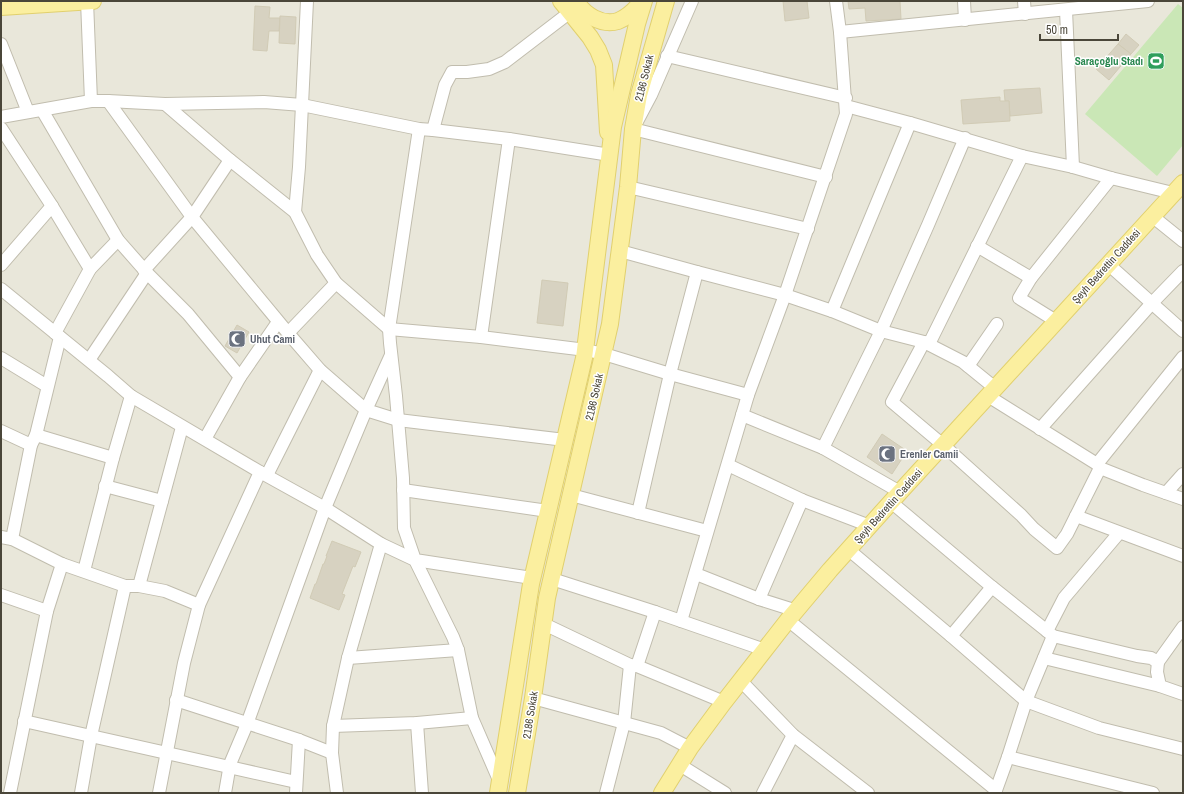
<svg xmlns="http://www.w3.org/2000/svg" width="1184" height="794" viewBox="0 0 1184 794" font-family="'Archivo Narrow',sans-serif">
  <style>
    .residential { fill: #e9e7da }
    .green { fill: #cae7b6 }
    .building { fill: #d7d2c1; stroke: #d1cbb5 }
    .lines { fill: none; stroke-linecap: round; stroke-linejoin: round }
    .minor-casing { stroke: #c1bdae; stroke-width: 14 }
    .major-casing { stroke: #e1d06e; stroke-width: 18 }
    .minor { stroke: #fff; stroke-width: 12 }
    .major { stroke: #fbef9f; stroke-width: 16 }
    .labels { text-anchor: middle; stroke-width: 3; stroke-linejoin: round; paint-order: stroke }
    .leisure-label { font-size: 11px; font-weight: bold; fill: #27864d; stroke: #fff; text-anchor: end }
    .street-label { font-size: 11px; fill: #4a4639; stroke: #fff }
    .worship-label { font-size: 11px; font-weight: bold; fill: #5b616d; stroke: #fff; text-anchor: start }
  </style>
  <rect width="100%" height="100%" fill="#f5f4ec"/>
  <rect class="residential" x="1" y="1" width="1182" height="792"/>
  <polygon class="green" points="1178,4 1183,8 1183,145 1157,176 1085,114"/>
  <g class="building">
    <polygon points="783,1 807,1 809,18 785,21"/>
    <polygon points="848,1 900,1 901,19 866,21 865,8 849,9"/>
    <polygon points="255,6 270,7 269,18 280,18 279,31 269,31 267,51 253,50"/>
    <polygon points="280,16 296,17 295,44 279,43"/>
    <polygon points="1126,34 1139,45 1131,54 1118,44"/>
    <polygon points="1118,44 1131,54 1109,80 1096,69"/>
    <polygon points="1040,88 1042,113 1010,116 1009,101 1005,101 1004,90"/>
    <polygon points="1000,97 1000,101 1009,101 1010,121 963,124 961,100"/>
    <polygon points="542,280 568,283 563,326 537,323"/>
    <polygon points="237,325 249,332 237,353 225,346"/>
    <polygon points="882,434 907,451 892,474 867,457"/>
    <polygon points="332,541 361,552 355,567 353,566 342,594 345,595 339,610 310,598 315,584 316,584 323,564 324,564 327,556 326,556"/>
  </g>
  <g class="lines">
    <defs>
      <g id="minor">
        <polyline points="87,1 91,101"/>
        <polyline points="692,1 651,95 633,129 826,177"/>
        <polyline points="964,1 965,20"/>
        <polyline points="1024,1 1025,14"/>
        <polyline points="1066,10 1073,167"/>
        <polyline points="840,32 1148,1"/>
        <polyline points="1,44 28,112"/>
        <polyline points="667,56 846,98"/>
        <polyline points="108,101 192,217 288,333 320,370 366,410 398,420 565,440"/>
        <polyline points="165,104 230,160 295,212 317,255 336,283 389,329 481,337 586,350 604,354 670,374 748,395"/>
        <polyline points="846,106 910,123 1022,156 1073,167 1111,178 1173,193"/>
        <polyline points="42,110 118,240 147,273 188,314 240,377"/>
        <polyline points="1,117 91,101 108,101 165,104 264,102 302,105 419,129 433,130 509,139 610,155"/>
        <polyline points="1,128 52,206 90,269"/>
        <polyline points="419,129 389,329 390,343 396,396 403,478 404,528 415,560 532,578"/>
        <polyline points="433,130 445,85 452,72 467,72 489,69 505,62 569,13"/>
        <polyline points="628,187 808,229"/>
        <polyline points="295,212 299,167 307,1"/>
        <polyline points="1152,216 1183,241"/>
        <polyline points="977,246 1031,278"/>
        <polyline points="620,251 697,272 785,295 832,311 881,331 924,342 963,362 995,388"/>
        <polyline points="1108,264 1183,331"/>
        <polyline points="1,265 52,206"/>
        <polyline points="144,270 192,217 230,160"/>
        <polyline points="1,289 108,376 131,396 260,472 325,508 381,544 415,560 453,637 458,650 472,718 499,780"/>
        <polyline points="832,311 910,123"/>
        <polyline points="1056,321 1019,298 1031,278 1111,178"/>
        <polyline points="55,333 90,269 118,240"/>
        <polyline points="288,333 336,283"/>
        <polyline points="481,337 509,139"/>
        <polyline points="924,342 892,402 943,445 1021,515 1034,529 1057,548 1067,534 1076,516 1183,556"/>
        <polyline points="929,344 1022,156"/>
        <polyline points="1,358 47,386"/>
        <polyline points="89,360 147,273"/>
        <polyline points="968,366 997,324"/>
        <polyline points="988,396 1097,464 1100,468 1143,485 1183,499"/>
        <polyline points="742,415 823,448 900,492"/>
        <polyline points="1040,429 1152,303 1183,271"/>
        <polyline points="1,431 31,445"/>
        <polyline points="36,435 113,458"/>
        <polyline points="205,439 240,377 278,322"/>
        <polyline points="823,448 881,331 928,225 965,138"/>
        <polyline points="1097,464 1183,357"/>
        <polyline points="728,465 802,500 870,526"/>
        <polyline points="267,475 320,370"/>
        <polyline points="105,486 162,501"/>
        <polyline points="403,490 548,511"/>
        <polyline points="1166,493 1183,474"/>
        <polyline points="571,495 707,531"/>
        <polyline points="891,502 992,587 1047,631 1053,636 1137,656 1151,658 1158,662 1183,627"/>
        <polyline points="638,513 670,374 697,272"/>
        <polyline points="1076,516 1100,468"/>
        <polyline points="1,537 12,539 62,564 125,586 139,586 165,591 199,605"/>
        <polyline points="12,539 31,445 36,435 60,337"/>
        <polyline points="849,550 951,636 1026,701 1099,728 1183,749"/>
        <polyline points="84,571 113,458 131,396"/>
        <polyline points="696,574 759,599 797,611"/>
        <polyline points="552,579 655,612 765,650"/>
        <polyline points="139,586 182,427"/>
        <polyline points="1,595 47,611"/>
        <polyline points="759,599 802,500"/>
        <polyline points="788,620 996,790"/>
        <polyline points="681,621 748,395 785,295 846,114 840,32 836,1"/>
        <polyline points="544,624 630,665 637,666 724,702"/>
        <polyline points="1047,631 1064,598 1119,533"/>
        <polyline points="951,636 992,587"/>
        <polyline points="348,658 458,650"/>
        <polyline points="1044,658 1160,686"/>
        <polyline points="1158,662 1157,672 1160,686 1183,694"/>
        <polyline points="637,666 655,612"/>
        <polyline points="741,681 793,735 868,793"/>
        <polyline points="533,698 661,733 690,748"/>
        <polyline points="176,700 299,740 332,753"/>
        <polyline points="24,721 296,782"/>
        <polyline points="417,723 422,793"/>
        <polyline points="333,726 417,723 472,718"/>
        <polyline points="1008,757 1153,793"/>
        <polyline points="680,765 725,793"/>
        <polyline points="10,793 47,611 62,564"/>
        <polyline points="81,793 91,736 125,586"/>
        <polyline points="159,793 184,663 199,605 260,472"/>
        <polyline points="225,793 230,764 247,724 325,508 366,410 391,355"/>
        <polyline points="296,793 299,740"/>
        <polyline points="337,793 332,753 333,726 348,658 381,544"/>
        <polyline points="606,793 624,723 630,665"/>
        <polyline points="763,793 793,735"/>
        <polyline points="995,793 1008,757 1026,701 1053,636"/>
      </g>
      <g id="major">
        <polyline points="561,1 590,37 598,50 604,65 608,132"/>
        <path d="M576 1C584 15 602 26 618 21 628 17 636 9 642 1"/>
        <polyline points="1,7 93,1"/>
        <polyline points="498,793 531,584 584,358 613,127 637,24 644,1"/>
        <polyline points="517,793 533,698 547,598 610,324 628,187 633,129 639,95 666,1"/>
        <polyline points="662,793 690,748 724,702 788,620 830,570 900,492 1183,183"/>
      </g>
    </defs>
    <use href="#minor" class="minor-casing"/>
    <use href="#major" class="major-casing"/>
    <use href="#minor" class="minor"/>
    <use href="#major" class="major"/>
  </g>
  <defs>
    <symbol id="stadium-square" viewBox="-11 -11 22 22"><rect x="-9" y="-9" width="18" height="18" rx="4" fill="#2e9e5b" stroke="#fff"/><path d="M0-5a6.5 5 0 1 0 0 10a6.5 5 0 1 0 0-10ZM-3.5-1.8h7v3.6h-7Z" fill="#fff"/></symbol>
    <symbol id="mosque-square" viewBox="-11 -11 22 22"><rect x="-9" y="-9" width="18" height="18" rx="4" fill="#6b7280" stroke="#fff"/><path d="M3.5-4.9A6 6 0 1 0 3.5 4.9A5 5 0 1 1 3.5-4.9Z" fill="#fff"/></symbol>
  </defs>
  <g fill-rule="evenodd">
    <use href="#stadium-square" x="1146" y="51" width="20" height="20"/>
    <use href="#mosque-square" x="227" y="329" width="20" height="20"/>
    <use href="#mosque-square" x="877" y="444" width="20" height="20"/>
  </g>
  <g class="labels">
    <g class="leisure-label">
      <text x="1143" y="65">Saraçoğlu Stadı</text>
    </g>
    <g class="street-label">
      <text transform="translate(644 78) rotate(-76)" y="4">2186 Sokak</text>
      <text transform="translate(1106 266) rotate(-48)" y="4">Şeyh Bedrettin Caddesi</text>
      <text transform="translate(594 397) rotate(-77)" y="4">2186 Sokak</text>
      <text transform="translate(888 506) rotate(-48)" y="4">Şeyh Bedrettin Caddesi</text>
      <text transform="translate(530 715) rotate(-81)" y="4">2186 Sokak</text>
    </g>
    <g class="worship-label">
      <text x="250" y="343">Uhut Cami</text>
      <text x="900" y="458">Erenler Camii</text>
    </g>
  </g>
  <rect width="1184" height="794" fill="none" stroke="#4a4639" stroke-width="4"/>
  <path d="M1040 34v6h78v-6" fill="none" stroke="#4a4639" stroke-width="2"/>
  <text x="1046" y="34" font-size="12" fill="#4a4639" stroke="#ffffff" stroke-width="3" paint-order="stroke">50 m</text>
</svg>
